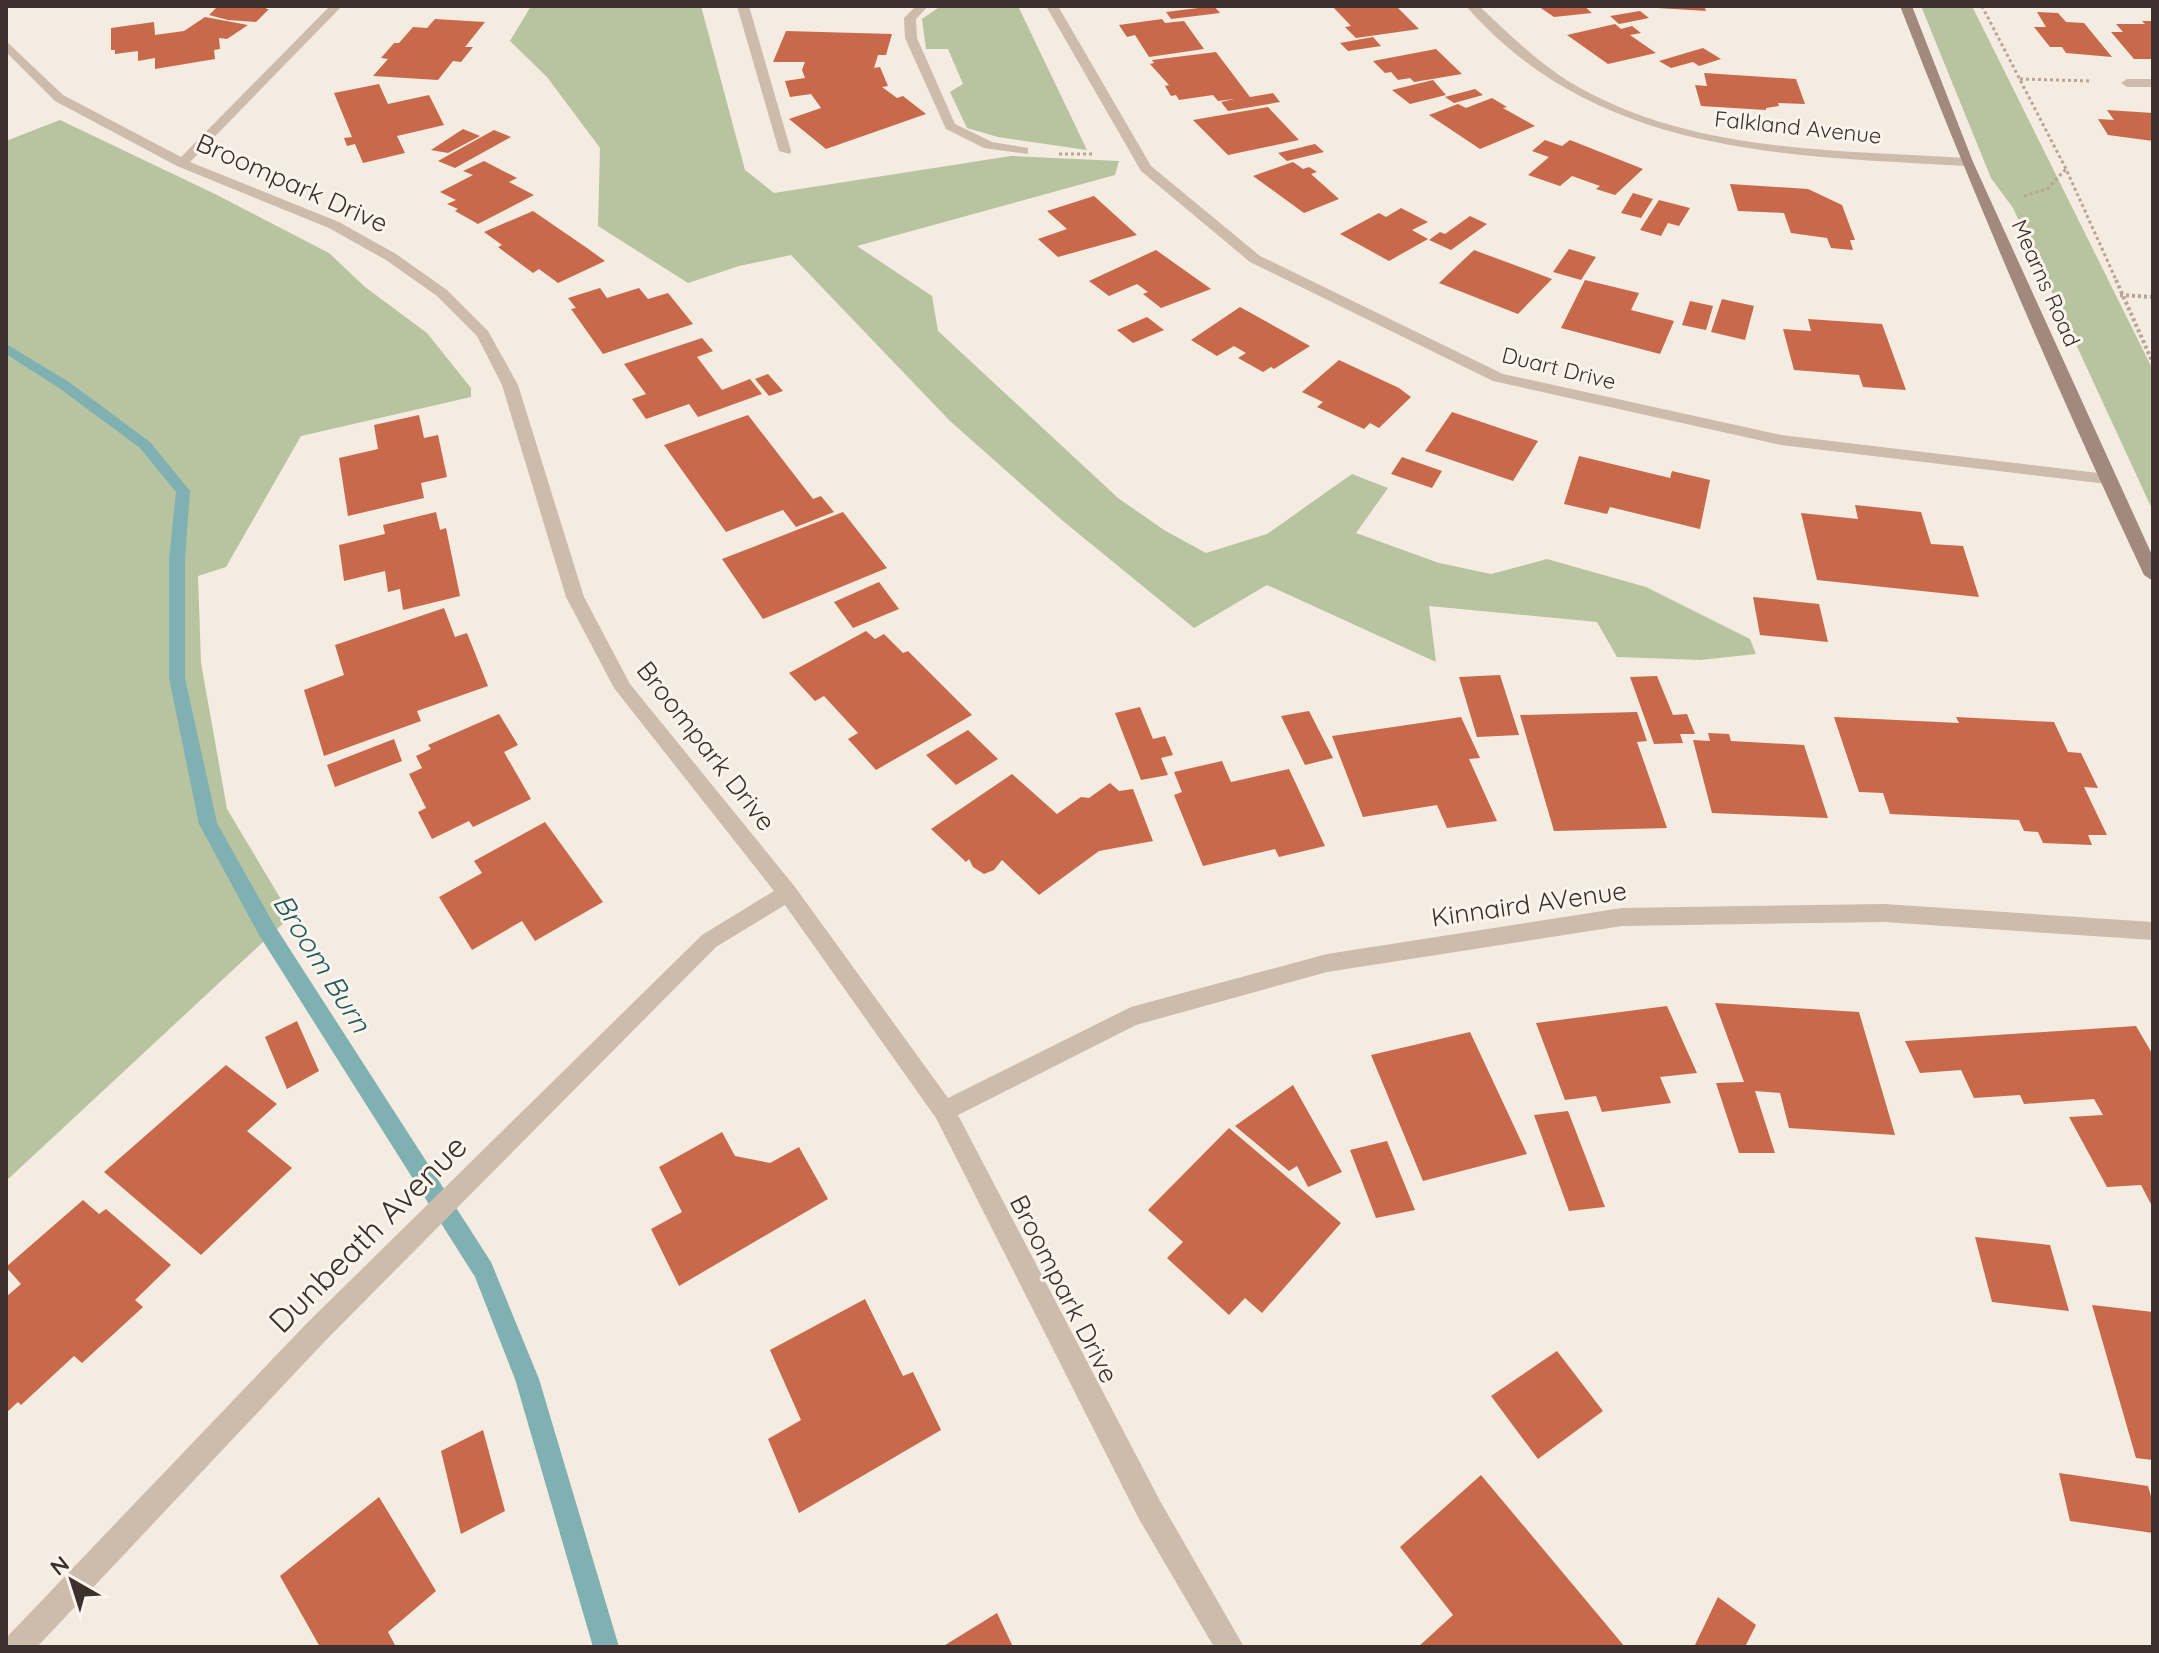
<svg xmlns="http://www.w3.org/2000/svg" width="2159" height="1653" viewBox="0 0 2159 1653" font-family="Quicksand,sans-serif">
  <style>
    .green { fill: #b8c4a0 }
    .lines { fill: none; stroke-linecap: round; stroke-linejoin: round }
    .stream { fill: #7fb0b2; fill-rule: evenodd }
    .building { fill: #c8694b }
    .path-far1 { stroke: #b9a596; stroke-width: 3; stroke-dasharray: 3 3; stroke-linecap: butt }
    .path { stroke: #b9a596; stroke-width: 4; stroke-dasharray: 3 3; stroke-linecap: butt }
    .lane { fill: #cdbbac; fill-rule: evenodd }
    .street { fill: #cdbbac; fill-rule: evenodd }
    .secondary { fill: #a18a7d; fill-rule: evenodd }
    .labels { text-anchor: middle; stroke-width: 6; stroke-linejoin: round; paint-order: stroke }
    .far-street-label { font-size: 22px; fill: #3b302b; stroke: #fbf5ee }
    .street-label { font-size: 26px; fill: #3b302b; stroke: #fbf5ee }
    .water-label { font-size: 28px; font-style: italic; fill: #1f5a5e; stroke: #fbf5ee }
    .near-street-label { font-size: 32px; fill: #3b302b; stroke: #fbf5ee }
  </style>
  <rect width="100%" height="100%" fill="#f4ebe1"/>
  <g class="green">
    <polygon points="531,6 701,6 745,170 774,193 1011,156 1119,161 1115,175 857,246 932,296 938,331 1118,498 1164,530 1206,553 1267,534 1352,474 1388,488 1356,533 1439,563 1491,574 1547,559 1646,587 1750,639 1756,654 1700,660 1617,657 1597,622 1429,606 1436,662 1267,585 1194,628 1063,521 950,421 791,255 739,266 688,283 598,226 600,148 547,77 510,41"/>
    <polygon points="941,6 1018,6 1087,150 998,137 967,128 950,92 963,84 948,49 926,49 922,19"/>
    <polygon points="1921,6 1972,6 2153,370 2153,511 2013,208 1991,178"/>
    <polygon points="60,120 217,195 329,253 365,287 427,333 471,388 471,397 301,436 226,567 198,576 201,663 227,809 291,916 6,1181 6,141"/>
  </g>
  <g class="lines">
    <polygon class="stream" points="6,344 69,382 150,442 190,491 185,559 185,678 217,823 273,923 491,1262 539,1379 619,1647 593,1647 515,1379 475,1277 259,935 199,824 169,678 169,559 176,492 140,448 59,388 6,354"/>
  </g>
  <g class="building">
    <polygon points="218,6 268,6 266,9 269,9 256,22 228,20 209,15"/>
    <polygon points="1214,6 1220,13 1171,19 1166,12"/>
    <polygon points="1348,6 1396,6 1419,29 1356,38 1345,27 1351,26 1334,8"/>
    <polygon points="1538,6 1584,6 1592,13 1554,17"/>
    <polygon points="1658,6 1704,6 1706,11 1658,8"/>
    <polygon points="1640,11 1649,18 1619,24 1610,16"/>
    <polygon points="2037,12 2058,13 2066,22 2084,23 2112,57 2066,53 2062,47 2050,47 2034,27 2046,27"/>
    <polygon points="205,17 248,25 227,39 219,38 220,49 214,50 215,59 155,69 155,58 138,61 138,51 115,54 115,50 111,50 111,28 154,22 155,35 184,31"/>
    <polygon points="435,19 485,22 465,47 473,47 461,62 453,61 438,80 373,76 388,59 381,58 394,43 399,43 413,27 427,28"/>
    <polygon points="1162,19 1165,23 1184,21 1204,49 1149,57 1135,35 1127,37 1119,25"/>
    <polygon points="2142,21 2153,21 2153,59 2134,59 2111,32 2123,32 2116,24 2145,24"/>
    <polygon points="1615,24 1621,29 1632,26 1641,33 1630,35 1656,53 1608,64 1567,35"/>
    <polygon points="786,31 892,34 886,55 878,55 874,68 880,67 888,86 882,87 897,98 903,96 926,114 826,149 789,119 821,108 811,94 790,97 785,81 805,78 802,70 805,62 773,62"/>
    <polygon points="1373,37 1381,46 1348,51 1340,43"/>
    <polygon points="1703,48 1721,59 1699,66 1693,62 1671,68 1659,61"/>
    <polygon points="1436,49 1462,74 1414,82 1410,78 1398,80 1391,72 1385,73 1373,61"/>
    <polygon points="1216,52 1250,97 1273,93 1280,102 1228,111 1221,102 1234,99 1218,101 1213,95 1179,100 1176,95 1171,96 1165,86 1169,85 1150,64 1154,63 1152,60"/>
    <polygon points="1704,73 1796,79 1805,104 1778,103 1779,106 1766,108 1766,110 1701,106 1695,85 1707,86"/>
    <polygon points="1433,80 1446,95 1410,104 1392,90"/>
    <polygon points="379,84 388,104 429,95 444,125 397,136 405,153 363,163 355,144 347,146 344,138 352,137 334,93"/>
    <polygon points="1475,89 1483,95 1454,103 1445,97"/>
    <polygon points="1492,98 1507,107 1503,108 1535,126 1480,149 1429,115 1458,104 1466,108"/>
    <polygon points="1268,107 1299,140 1228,155 1193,120"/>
    <polygon points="2107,110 2153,113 2153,141 2108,135 2098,119 2114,120"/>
    <polygon points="463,129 480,136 448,153 431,150"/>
    <polygon points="494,130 511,137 455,168 438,161"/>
    <polygon points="1545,140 1562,146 1570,140 1643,169 1615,195 1596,189 1600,186 1572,176 1560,186 1528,175 1549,157 1532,151"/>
    <polygon points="1315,144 1324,152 1287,161 1278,153"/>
    <polygon points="484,161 517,178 509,182 534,195 478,224 455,211 458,209 447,204 456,200 440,192 473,175 463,171"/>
    <polygon points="1293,162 1303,169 1309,167 1317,172 1311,174 1339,199 1304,213 1253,176"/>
    <polygon points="1730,184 1808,189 1842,205 1855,240 1850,240 1853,250 1831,248 1827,238 1791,233 1784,213 1738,211"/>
    <polygon points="1633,193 1653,199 1641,218 1621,213"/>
    <polygon points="1094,196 1137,235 1058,257 1038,239 1067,229 1047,211"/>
    <polygon points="1659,200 1690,208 1679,226 1668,223 1661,236 1640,230"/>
    <polygon points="1401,208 1428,222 1412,230 1428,239 1389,261 1340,234 1379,213 1386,217"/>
    <polygon points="533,211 587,248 605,261 558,283 539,269 533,273 498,247 502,245 484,232"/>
    <polygon points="1470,216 1487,224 1451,250 1429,240 1440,232 1445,234"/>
    <polygon points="1569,249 1596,257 1581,280 1553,272"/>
    <polygon points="1156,250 1211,289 1161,308 1143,294 1148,292 1137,284 1109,296 1089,281"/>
    <polygon points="1474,250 1552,279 1518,314 1439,283"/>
    <polygon points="1585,280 1639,293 1631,310 1674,321 1660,354 1561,328"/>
    <polygon points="600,288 607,298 639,288 648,299 668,293 693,324 603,354 571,309 576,308 568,298"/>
    <polygon points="1722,299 1754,306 1745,340 1711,332"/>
    <polygon points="1690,301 1713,306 1706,330 1682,325"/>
    <polygon points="1240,307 1310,346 1274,369 1271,367 1263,372 1238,358 1246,353 1234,346 1217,356 1191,340"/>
    <polygon points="1147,317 1164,330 1133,343 1117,330"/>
    <polygon points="1808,319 1882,324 1906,390 1863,387 1859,375 1794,370 1783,329 1811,331"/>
    <polygon points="702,338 713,351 697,357 722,390 750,379 762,394 698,417 689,404 646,419 632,399 646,394 624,364"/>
    <polygon points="1339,360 1399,388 1411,397 1379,428 1370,423 1364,429 1317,407 1323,402 1302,392"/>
    <polygon points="768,374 783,391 769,396 755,379"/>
    <polygon points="1452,412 1538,441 1513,481 1425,451"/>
    <polygon points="419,415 424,438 438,435 447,477 421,483 424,498 348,516 339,458 378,449 374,425"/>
    <polygon points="748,415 813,499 821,496 834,512 796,527 783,510 726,532 664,445"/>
    <polygon points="1579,456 1670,478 1672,471 1710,480 1700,529 1610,507 1607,514 1564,504"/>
    <polygon points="1402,457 1442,471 1432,488 1391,474"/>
    <polygon points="1855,505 1921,512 1931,544 1963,546 1979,597 1817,580 1801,513 1858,519"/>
    <polygon points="436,512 440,530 446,528 460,596 403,610 400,589 388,592 385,571 344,581 339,545 385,534 383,525"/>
    <polygon points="843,512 887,568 763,619 722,559"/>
    <polygon points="879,582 899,609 853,628 834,602"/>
    <polygon points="1753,597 1819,604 1828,642 1760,635"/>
    <polygon points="444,608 455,637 467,633 488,686 417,711 421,721 324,756 304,690 344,675 335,645"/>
    <polygon points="866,631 875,639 884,634 903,653 908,651 972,715 876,770 848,739 858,733 824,696 815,701 789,673"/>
    <polygon points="1500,675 1519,735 1477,737 1459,677"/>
    <polygon points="1657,676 1673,715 1687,714 1695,734 1680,734 1683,743 1654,744 1630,677"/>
    <polygon points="1140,707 1153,739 1165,736 1173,755 1161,758 1168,775 1141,780 1115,713"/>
    <polygon points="1309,711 1333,758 1305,765 1281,716"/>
    <polygon points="1637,712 1647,741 1637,742 1667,828 1554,831 1520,715"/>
    <polygon points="499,714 518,745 504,752 531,799 473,827 469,821 432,839 418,812 426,808 409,774 422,768 416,756 431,749 428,745"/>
    <polygon points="1461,717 1480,758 1469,759 1497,821 1447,828 1437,805 1363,817 1332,736"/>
    <polygon points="1834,717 1959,723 1956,717 2054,722 2068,752 2081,753 2098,788 2084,787 2107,835 2088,835 2092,845 2043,843 2038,832 2024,831 2019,820 1890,814 1883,793 1859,792"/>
    <polygon points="968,730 998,759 956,785 926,755"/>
    <polygon points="1708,733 1729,734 1731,741 1804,745 1828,818 1712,813 1693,740 1710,741"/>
    <polygon points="394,739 402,761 335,787 327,765"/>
    <polygon points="1222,761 1231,782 1289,769 1325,846 1279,857 1275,849 1203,866 1174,795 1182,792 1174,772"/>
    <polygon points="1012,774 1057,814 1081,797 1089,798 1110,783 1119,791 1133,789 1153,841 1099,851 1039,895 1002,860 994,870 984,874 973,867 969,859 966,862 931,829"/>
    <polygon points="545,822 603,902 535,941 522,921 472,950 439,897 482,873 474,861"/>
    <polygon points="1715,1003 1859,1012 1895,1135 1789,1128 1780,1093 1755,1091 1775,1153 1739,1153 1716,1083 1744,1082"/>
    <polygon points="1667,1006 1697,1073 1660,1077 1671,1103 1602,1112 1596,1096 1565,1100 1536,1023"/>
    <polygon points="297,1021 319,1071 287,1089 265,1037"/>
    <polygon points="2136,1026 2153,1055 2153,1208 2141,1185 2107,1187 2069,1117 2103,1115 2094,1099 2024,1104 2020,1095 1974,1098 1961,1070 1920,1073 1905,1041"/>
    <polygon points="1470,1032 1527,1154 1423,1181 1371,1055"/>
    <polygon points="226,1065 277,1104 247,1131 292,1168 201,1255 104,1172"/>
    <polygon points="1293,1085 1342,1172 1308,1187 1297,1166 1289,1171 1235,1126"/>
    <polygon points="1568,1111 1605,1207 1569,1211 1534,1115"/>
    <polygon points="1229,1128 1341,1223 1262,1313 1245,1298 1229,1315 1167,1258 1183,1242 1148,1210"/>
    <polygon points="722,1132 735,1156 770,1163 799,1147 828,1199 679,1286 651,1229 682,1212 659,1167"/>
    <polygon points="1387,1141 1415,1210 1376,1218 1350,1150"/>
    <polygon points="83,1200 99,1214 106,1209 171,1265 135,1300 143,1307 82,1363 74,1356 21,1405 18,1402 6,1413 6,1297 21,1284 6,1267"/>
    <polygon points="1975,1237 2050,1245 2069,1311 1992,1302"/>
    <polygon points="865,1299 903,1376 913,1372 941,1430 799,1513 768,1439 801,1420 770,1350"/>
    <polygon points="2092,1305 2153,1312 2153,1460 2136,1458"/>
    <polygon points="1557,1351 1603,1411 1538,1459 1491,1396"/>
    <polygon points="483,1430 505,1511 461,1534 441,1451"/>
    <polygon points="2059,1473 2148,1486 2153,1503 2153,1533 2070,1521"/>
    <polygon points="1481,1475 1625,1647 1418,1647 1453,1615 1400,1547"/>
    <polygon points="379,1497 436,1591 388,1632 396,1647 320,1647 280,1576"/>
    <polygon points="1718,1597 1756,1625 1745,1647 1694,1647"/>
    <polygon points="997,1613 1013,1647 942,1647"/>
  </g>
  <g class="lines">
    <g class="path-far1">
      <polyline points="1982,6 2066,169 2117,282"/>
      <polyline points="2020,79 2091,81"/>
      <polyline points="1059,154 1093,154"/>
      <polyline points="2024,196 2047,189 2066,169"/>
    </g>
    <g class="path">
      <polyline points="2116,280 2153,363"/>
      <polyline points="2120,295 2153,297"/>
    </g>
    <polygon class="lane" points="737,6 749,6 791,151 790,154 779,151"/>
    <g class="street">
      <polygon points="330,6 342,6 190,162 339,222 396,254 447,290 488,331 518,385 584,597 630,684 795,887 948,1098 1131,1007 1327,954 1622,908 1884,904 2153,922 2153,940 1884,922 1622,926 1327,972 1136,1025 958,1115 1159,1499 1244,1647 1214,1647 1139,1519 936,1118 785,905 716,947 326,1340 37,1647 6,1647 7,1637 308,1322 702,935 774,891 614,688 566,597 502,385 477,336 437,296 386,260 329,228 177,166 55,101 6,52 6,41 63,95 181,157"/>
      <polygon points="916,6 928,6 916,19 917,38 955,124 992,142 1028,148 1028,154 984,148 946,129 905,38 904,18"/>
      <polygon points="1046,6 1058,6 1151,166 1260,256 1503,374 1781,435 2107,474 2115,479 2107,484 1781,445 1493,381 1250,262 1141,171"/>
      <path d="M1466 6H1479C1507 32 1535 60 1568 81 1687 153 1832 150 1967 158L1973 162 1967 166C1784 155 1597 156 1466 6Z"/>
      <polygon points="2153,79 2153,87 2127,87 2121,83 2127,79"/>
    </g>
    <path class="secondary" d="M1900 6H1912L1973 162 2153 557V581L2144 575C2056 388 1975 199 1900 6Z"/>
  </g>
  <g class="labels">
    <g class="far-street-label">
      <text transform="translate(1798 127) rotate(6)" y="8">Falkland Avenue</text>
      <text transform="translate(2046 283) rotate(66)" y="8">Mearns Road</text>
      <text transform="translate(1559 368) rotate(14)" y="8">Duart Drive</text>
    </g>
    <g class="street-label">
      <text transform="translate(292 183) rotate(24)" y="9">Broompark Drive</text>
      <text transform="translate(706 746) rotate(52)" y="9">Broompark Drive</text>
      <text transform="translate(1529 904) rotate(-8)" y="9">Kinnaird AVenue</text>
      <text transform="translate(1064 1289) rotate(63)" y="9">Broompark Drive</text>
    </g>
    <g class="water-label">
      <text transform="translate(322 963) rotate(58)" y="10">Broom Burn</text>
    </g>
    <g class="near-street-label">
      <text transform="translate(368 1234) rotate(-45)" y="11">Dunbeath Avenue</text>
    </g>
  </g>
  <rect width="2159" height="1653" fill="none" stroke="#3b302b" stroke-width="16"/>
  <g transform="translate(72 1581) rotate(321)" stroke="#fbf5ee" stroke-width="6" paint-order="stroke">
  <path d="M0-6L14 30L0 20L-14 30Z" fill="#3b302b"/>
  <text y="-12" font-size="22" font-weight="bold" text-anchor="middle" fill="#3b302b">N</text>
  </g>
</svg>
